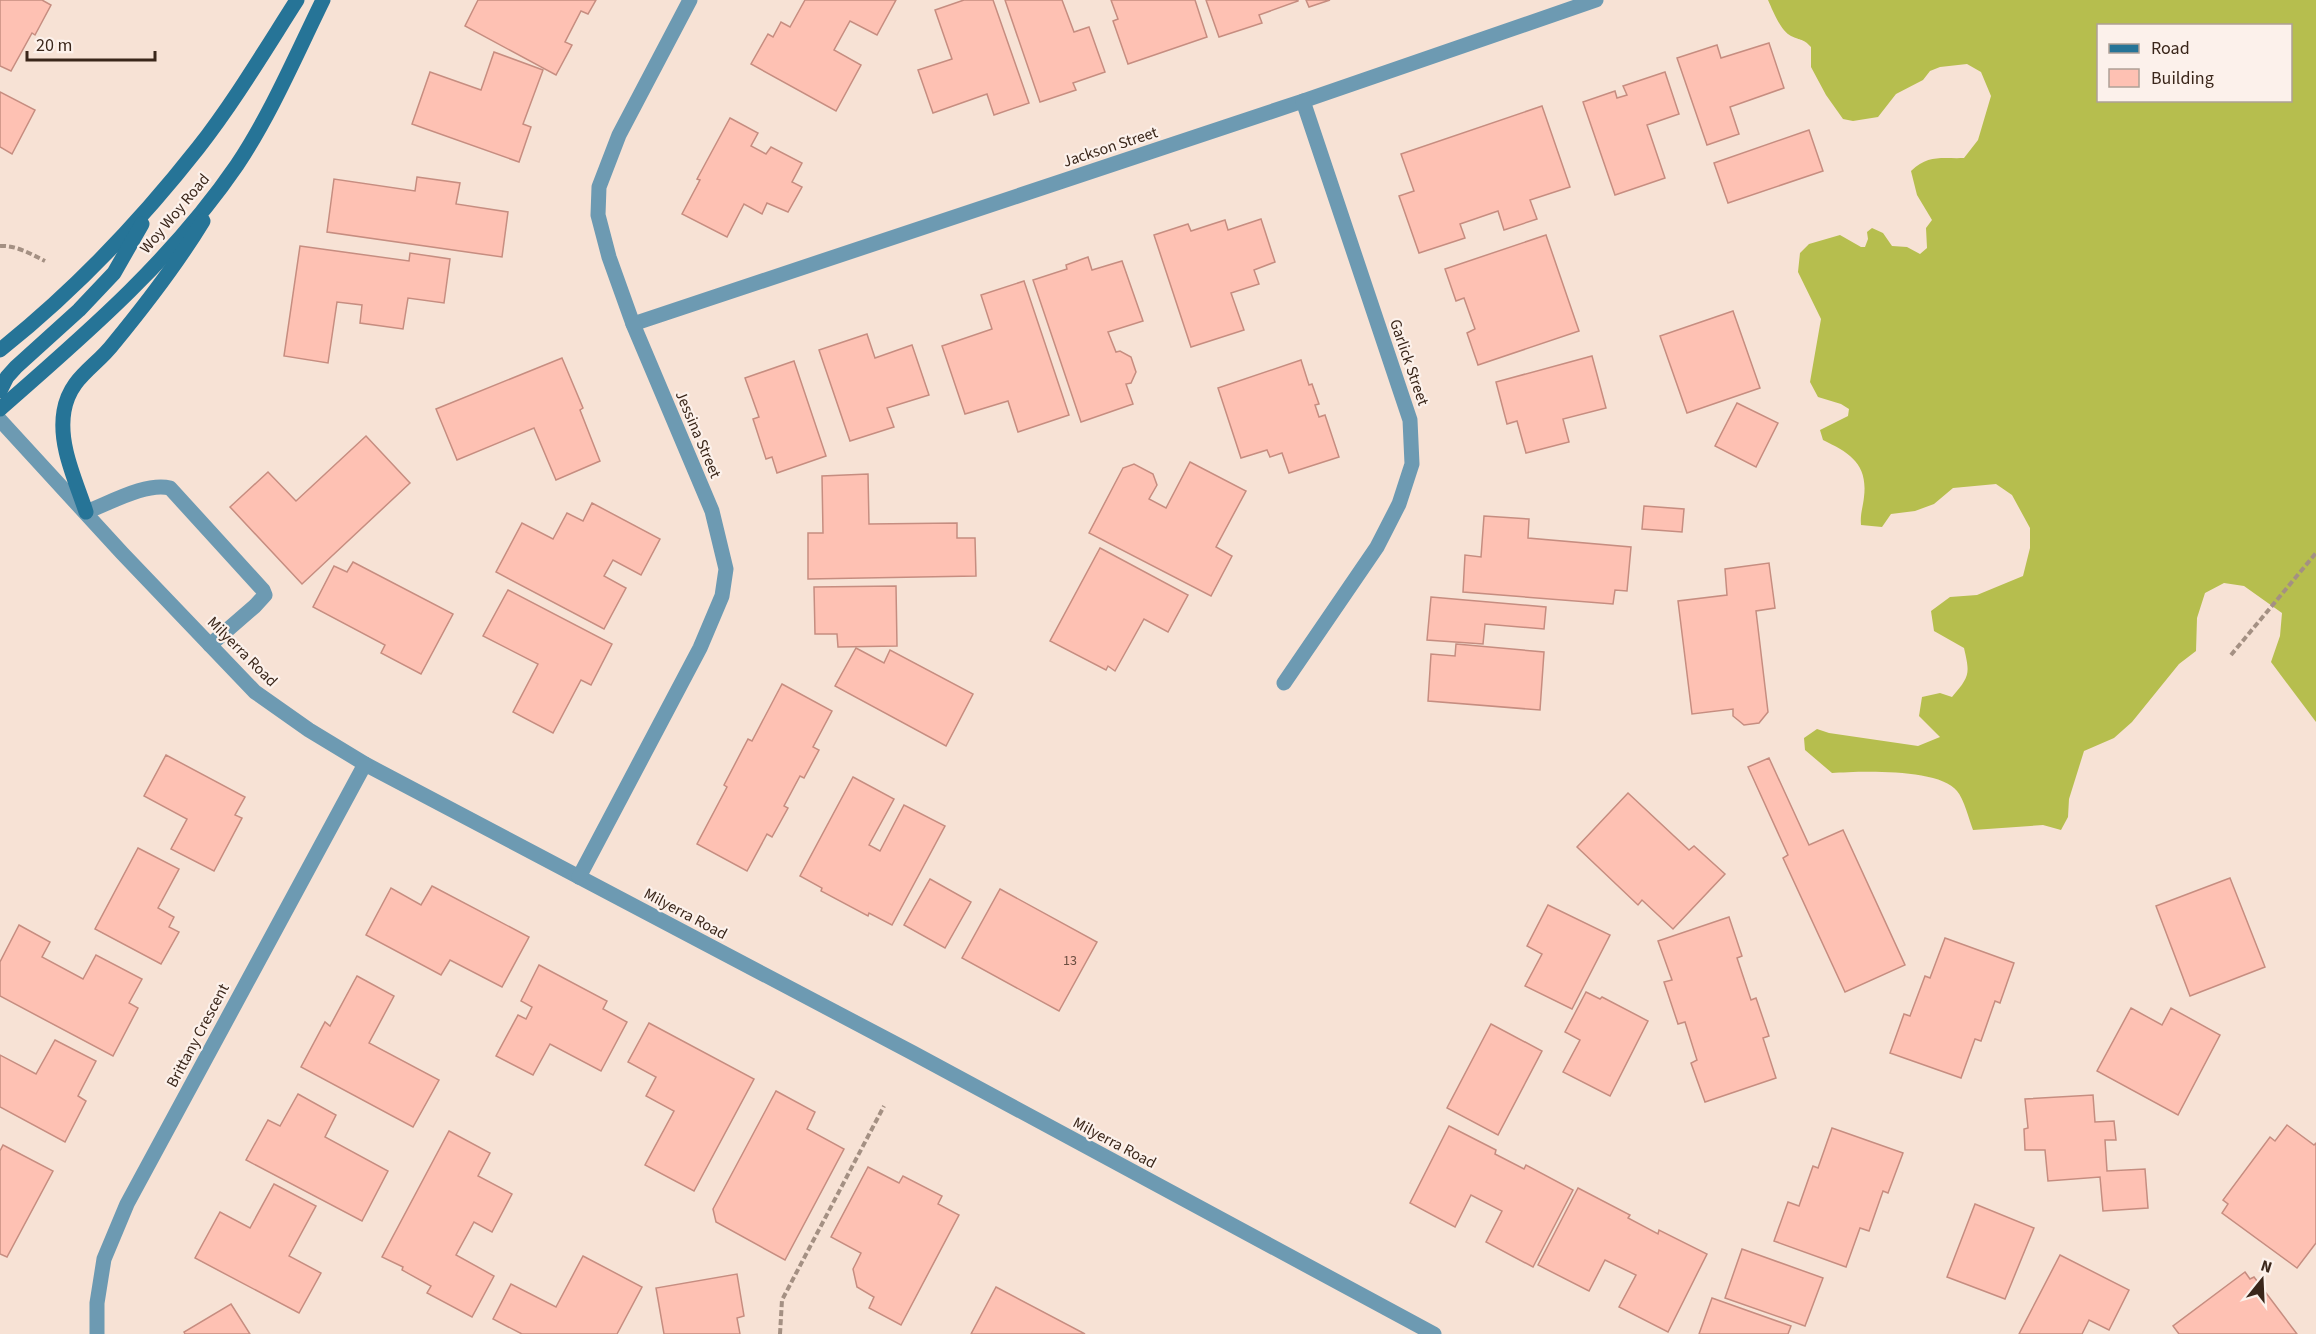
<svg xmlns="http://www.w3.org/2000/svg" width="2316" height="1334" viewBox="0 0 2316 1334" font-family="'Source Sans 3',sans-serif">
  <style>
    .forest { fill: #b6be4e; fill-rule: evenodd }
    .building { fill: #fec1b3; stroke: #c68d80; stroke-width: 1.5 }
    .lines { fill: none; stroke-linecap: round; stroke-linejoin: round }
    .path { stroke: #a49083; stroke-width: 4; stroke-dasharray: 6 3; stroke-linecap: butt }
    .service { stroke: #6d9ab2; stroke-width: 15 }
    .minor { stroke: #6d9ab2; stroke-width: 15 }
    .secondary { stroke: #267497; stroke-width: 15 }
    .labels { text-anchor: middle; stroke-width: 4.5; stroke-linejoin: round; paint-order: stroke }
    .number-label { font-size: 14px; fill: #6b4d40 }
    .street-label { font-size: 16px; fill: #3a261a; stroke: #fcf1eb }
  </style>
  <rect width="100%" height="100%" fill="#f7e2d5"/>
  <path class="forest" d="M1768 0H2316V722L2271 662 2280 636 2282 613 2244 586 2224 583 2205 593 2197 618 2196 651 2179 664 2132 722 2114 738 2084 751 2069 799 2068 817 2061 830 2043 825 1973 830C1969 819 1964 799 1957 791 1940 768 1859 771 1832 773L1805 750 1804 738 1817 729 1829 733 1918 746 1940 737 1919 716 1922 697 1940 693 1952 697C1970 676 1970 674 1964 648L1934 631 1931 611 1950 597 1977 595 2023 576 2030 548V528L2012 495 1996 484 1953 488 1934 504 1915 511 1891 514 1882 527 1861 525C1860 514 1863 507 1864 497 1868 464 1850 453 1823 440L1820 430 1848 416 1849 409 1841 404 1818 397 1810 382 1821 319 1798 272 1800 253 1809 244 1840 235 1861 247H1865L1868 239 1867 232 1872 228 1883 233 1892 246 1907 247 1920 254 1927 248 1926 228 1932 220 1917 195 1911 171C1929 154 1942 159 1964 158L1978 140 1991 96 1981 72 1967 64 1940 67 1930 71 1923 80 1896 94 1878 117 1853 121 1843 119 1826 95 1811 67V47C1803 38 1801 41 1791 36 1780 30 1773 11 1768 0ZM2098 26H2290V100H2098Z"/>
  <g class="building">
    <polygon points="0,0 42,0 51,5 35,35 32,33 11,71 0,66"/>
    <polygon points="478,0 596,0 588,14 581,11 565,42 572,45 556,75 465,26"/>
    <polygon points="805,0 896,0 877,35 850,21 834,50 861,65 836,111 751,64 768,34 773,37 781,22 790,27"/>
    <polygon points="964,0 993,0 1029,103 994,115 987,94 933,113 918,70 952,59 935,10"/>
    <polygon points="1005,0 1062,0 1074,32 1089,27 1105,72 1073,83 1076,90 1040,102"/>
    <polygon points="1111,0 1195,0 1207,37 1128,64 1113,21 1118,19"/>
    <polygon points="1206,0 1298,0 1298,1 1259,15 1262,23 1219,37"/>
    <polygon points="1306,0 1330,0 1309,7"/>
    <polygon points="1769,43 1784,88 1730,107 1739,134 1707,145 1677,58 1717,45 1721,58"/>
    <polygon points="494,52 543,70 523,124 531,127 519,162 412,124 430,72 481,90"/>
    <polygon points="1665,72 1679,114 1647,125 1665,178 1615,195 1583,102 1615,91 1617,98 1627,95 1623,86"/>
    <polygon points="0,92 35,110 12,154 0,147"/>
    <polygon points="1542,106 1570,187 1530,200 1537,219 1504,230 1498,211 1460,224 1465,238 1419,253 1399,196 1414,191 1401,154"/>
    <polygon points="730,118 758,133 751,146 766,154 771,147 802,163 792,182 802,187 788,212 767,203 762,214 744,204 727,237 682,214 700,180 697,179"/>
    <polygon points="1809,130 1823,171 1728,203 1714,163"/>
    <polygon points="417,177 460,183 456,204 508,212 502,257 327,232 334,179 415,191"/>
    <polygon points="1261,219 1275,262 1254,270 1259,284 1231,293 1244,330 1191,347 1154,235 1188,224 1191,231 1225,220 1228,230"/>
    <polygon points="1546,235 1579,331 1478,365 1467,333 1475,329 1464,298 1456,301 1445,269"/>
    <polygon points="300,246 409,261 410,253 450,259 444,303 408,298 403,329 360,323 362,305 337,302 328,363 284,356"/>
    <polygon points="1088,257 1092,270 1122,261 1143,321 1108,332 1116,352 1120,351 1131,357 1136,372 1131,383 1126,384 1133,404 1081,422 1033,280 1067,269 1066,265"/>
    <polygon points="1024,281 1069,415 1018,432 1008,401 965,414 942,346 992,329 981,295"/>
    <polygon points="1733,311 1760,388 1687,413 1660,336"/>
    <polygon points="867,334 875,358 912,345 929,395 887,408 894,427 850,441 819,350"/>
    <polygon points="1592,356 1606,408 1563,419 1569,442 1526,453 1517,421 1507,424 1496,382"/>
    <polygon points="562,358 583,408 580,410 600,461 556,480 534,428 457,460 436,409"/>
    <polygon points="1301,360 1309,385 1312,384 1319,404 1315,405 1319,417 1325,415 1339,457 1289,473 1282,453 1270,457 1267,450 1241,458 1218,388"/>
    <polygon points="794,361 826,456 777,473 772,457 766,459 753,419 759,417 745,378"/>
    <polygon points="1737,403 1778,423 1756,467 1715,446"/>
    <polygon points="366,436 410,483 302,584 230,507 268,472 296,501"/>
    <polygon points="1190,462 1246,491 1216,547 1232,556 1211,596 1089,533 1123,468 1134,464 1153,474 1157,485 1149,499 1166,508"/>
    <polygon points="868,474 869,524 957,523 957,538 975,538 976,576 808,579 808,533 823,533 822,476"/>
    <polygon points="592,503 660,539 641,575 613,560 604,576 626,588 604,629 496,572 522,523 553,539 567,513 583,521"/>
    <polygon points="1644,506 1684,509 1682,532 1642,529"/>
    <polygon points="1484,516 1529,519 1528,538 1631,547 1627,591 1615,590 1613,604 1463,592 1465,555 1481,557"/>
    <polygon points="1100,548 1188,595 1168,632 1144,619 1115,671 1108,666 1106,670 1050,641"/>
    <polygon points="353,562 453,614 421,674 381,653 385,645 313,607 334,566 347,572"/>
    <polygon points="1769,563 1775,608 1756,611 1768,712 1759,723 1744,725 1733,716 1733,709 1692,714 1678,601 1727,595 1725,569"/>
    <polygon points="896,586 897,646 838,647 837,634 815,634 814,587"/>
    <polygon points="508,590 612,644 591,685 581,680 553,733 513,712 538,664 483,636"/>
    <polygon points="1431,597 1546,607 1544,629 1485,624 1483,644 1427,640"/>
    <polygon points="1456,644 1544,652 1540,710 1428,701 1431,654 1455,656"/>
    <polygon points="856,648 884,663 890,650 973,694 946,746 835,686"/>
    <polygon points="782,684 832,711 813,747 819,750 804,778 800,776 784,806 788,808 772,837 767,834 747,871 697,844 727,787 724,785 748,739 752,741"/>
    <polygon points="166,755 245,797 235,815 242,818 214,871 171,849 187,819 144,796"/>
    <polygon points="1769,758 1809,845 1843,830 1905,965 1845,992 1783,858 1788,855 1748,767"/>
    <polygon points="853,777 894,799 869,845 880,851 904,805 945,826 892,925 869,913 868,916 821,891 822,888 800,876"/>
    <polygon points="1628,793 1689,850 1694,846 1725,874 1673,929 1642,900 1638,905 1577,847"/>
    <polygon points="138,848 179,869 158,908 174,917 169,927 179,932 161,964 95,929"/>
    <polygon points="2230,878 2265,967 2190,996 2156,906"/>
    <polygon points="930,879 971,902 945,948 904,925"/>
    <polygon points="432,886 529,937 502,987 450,960 441,975 366,935 391,888 421,905"/>
    <polygon points="1000,889 1097,942 1059,1011 962,958"/>
    <polygon points="1548,905 1610,935 1572,1009 1525,986 1542,954 1527,946"/>
    <polygon points="1729,917 1742,956 1737,958 1751,1000 1756,998 1769,1036 1763,1038 1776,1078 1705,1102 1691,1063 1697,1060 1685,1022 1678,1024 1664,982 1672,980 1658,941"/>
    <polygon points="19,925 50,942 42,957 83,979 96,955 142,979 129,1003 138,1008 113,1056 0,996 0,962"/>
    <polygon points="1945,938 2014,963 2000,1003 1995,1001 1981,1041 1975,1039 1961,1078 1890,1053 1904,1014 1910,1016 1925,976 1930,978"/>
    <polygon points="539,965 607,1001 603,1009 627,1022 601,1071 550,1044 533,1075 496,1056 518,1015 526,1019 532,1007 521,1001"/>
    <polygon points="357,976 394,996 369,1043 439,1080 413,1127 301,1067 325,1022 330,1026"/>
    <polygon points="1586,992 1600,999 1602,997 1648,1021 1610,1096 1563,1072 1580,1040 1565,1032"/>
    <polygon points="2131,1008 2162,1025 2171,1008 2220,1035 2178,1115 2097,1071"/>
    <polygon points="649,1023 754,1079 694,1191 645,1165 674,1111 646,1096 656,1077 628,1062"/>
    <polygon points="1491,1024 1542,1051 1498,1135 1447,1108"/>
    <polygon points="55,1040 96,1061 78,1096 86,1101 65,1142 0,1107 0,1055 36,1074"/>
    <polygon points="776,1091 815,1112 807,1129 844,1149 785,1260 716,1222 713,1209"/>
    <polygon points="298,1094 336,1115 325,1137 388,1171 362,1221 246,1160 268,1120 280,1126"/>
    <polygon points="2093,1095 2095,1122 2114,1121 2116,1140 2105,1140 2107,1171 2145,1169 2148,1208 2103,1211 2100,1177 2048,1181 2045,1150 2025,1150 2024,1129 2028,1128 2025,1099"/>
    <polygon points="2287,1125 2314,1145 2316,1143 2316,1243 2297,1268 2222,1213 2228,1204 2223,1200 2270,1137 2275,1141"/>
    <polygon points="1449,1126 1496,1150 1495,1154 1524,1169 1526,1165 1573,1190 1533,1267 1486,1242 1502,1211 1471,1195 1455,1227 1410,1203"/>
    <polygon points="1832,1128 1903,1153 1888,1193 1883,1191 1869,1231 1860,1228 1846,1267 1774,1241 1788,1202 1799,1206 1813,1166 1818,1168"/>
    <polygon points="449,1131 490,1153 478,1176 512,1194 492,1232 474,1222 456,1255 494,1276 472,1317 427,1293 431,1286 402,1270 403,1267 382,1257"/>
    <polygon points="3,1145 53,1171 7,1257 0,1254 0,1151"/>
    <polygon points="868,1167 899,1183 903,1176 942,1196 938,1204 959,1215 901,1325 869,1308 874,1297 857,1287 853,1269 861,1253 831,1237"/>
    <polygon points="274,1184 316,1206 289,1256 321,1273 299,1313 195,1258 220,1212 250,1228"/>
    <polygon points="1578,1188 1630,1215 1628,1218 1658,1234 1659,1230 1707,1254 1668,1332 1619,1307 1636,1275 1605,1260 1589,1291 1538,1265"/>
    <polygon points="1975,1204 2034,1228 2005,1299 1947,1277"/>
    <polygon points="1742,1249 1823,1278 1805,1326 1725,1298"/>
    <polygon points="2060,1255 2129,1290 2109,1330 2089,1320 2082,1334 2019,1334"/>
    <polygon points="583,1256 642,1287 617,1334 522,1334 493,1319 511,1284 556,1307"/>
    <polygon points="2245,1272 2250,1279 2254,1277 2297,1334 2179,1334 2173,1326"/>
    <polygon points="737,1274 744,1316 737,1318 740,1334 664,1334 656,1288"/>
    <polygon points="996,1287 1085,1334 971,1334"/>
    <polygon points="1712,1298 1791,1326 1788,1334 1699,1334"/>
    <polygon points="231,1304 250,1334 185,1334 184,1332"/>
  </g>
  <g class="lines">
    <g class="path">
      <path d="M0 246C16 245 31 254 45 261"/>
      <polyline points="2231,655 2316,553"/>
      <polyline points="780,1334 782,1300 884,1106"/>
    </g>
    <path class="service" d="M86 512C110 503 146 482 170 488L263 590 265 595 255 606 210 645"/>
    <g class="minor">
      <polyline points="633,324 1303,101 1596,0"/>
      <polyline points="0,420 122,553 255,692 309,730 365,764 913,1053 1434,1334"/>
      <polyline points="1284,683 1377,547 1399,504 1412,464 1410,420 1303,101"/>
      <polyline points="579,877 700,648 722,596 726,569 712,511 633,324 609,257 598,215 599,187 619,135 690,0"/>
      <polyline points="97,1334 97,1303 104,1259 127,1204 365,764"/>
    </g>
    <g class="secondary">
      <path d="M0 350C74 291 139 223 198 148 234 102 265 50 297 0"/>
      <polyline points="0,391 7,377 16,367 79,310 114,273 142,224"/>
      <path d="M0 409C86 334 172 260 237 165 271 114 296 55 323 0"/>
      <path d="M86 512C76 481 58 445 64 411 70 377 95 368 114 343 146 304 177 264 203 221"/>
    </g>
  </g>
  <g class="labels">
    <g class="number-label">
      <text x="1070" y="965">13</text>
    </g>
    <g class="street-label">
      <text transform="translate(1110 146) rotate(-18)" y="6">Jackson Street</text>
      <text transform="translate(174 213) rotate(-50)" y="6">Woy Woy Road</text>
      <text transform="translate(1410 362) rotate(71)" y="6">Garlick Street</text>
      <text transform="translate(699 434) rotate(67)" y="6">Jessina Street</text>
      <text transform="translate(243 651) rotate(45)" y="6">Milyerra Road</text>
      <text transform="translate(686 913) rotate(28)" y="6">Milyerra Road</text>
      <text transform="translate(197 1035) rotate(-62)" y="6">Brittany Crescent</text>
      <text transform="translate(1115 1142) rotate(28)" y="6">Milyerra Road</text>
    </g>
  </g>
  <rect x="2097" y="24" width="195" height="78" fill="#fcf1eb" stroke="#aea097" stroke-width="1.5"/>
  <rect x="2109" y="44" width="30" height="9" fill="#267497" stroke="#aea097" stroke-width="1.5"/>
  <text x="2151" y="54" font-size="18" fill="#3a261a">Road</text>
  <rect x="2109" y="69" width="30" height="18" fill="#fec1b3" stroke="#aea097" stroke-width="1.5"/>
  <text x="2151" y="84" font-size="18" fill="#3a261a">Building</text>
  <g transform="translate(2262 1280) rotate(18)" stroke="#fcf1eb" stroke-width="4.5" paint-order="stroke">
  <path d="M0-4.5L10 22L0 15L-10 22Z" fill="#3a261a"/>
  <text y="-9" font-size="16" font-weight="bold" text-anchor="middle" fill="#3a261a">N</text>
  </g>
  <path d="M27 51v9h128v-9" fill="none" stroke="#3a261a" stroke-width="3"/>
  <text x="36" y="51" font-size="18" fill="#3a261a" stroke="#fcf1eb" stroke-width="4.5" paint-order="stroke">20 m</text>
</svg>
